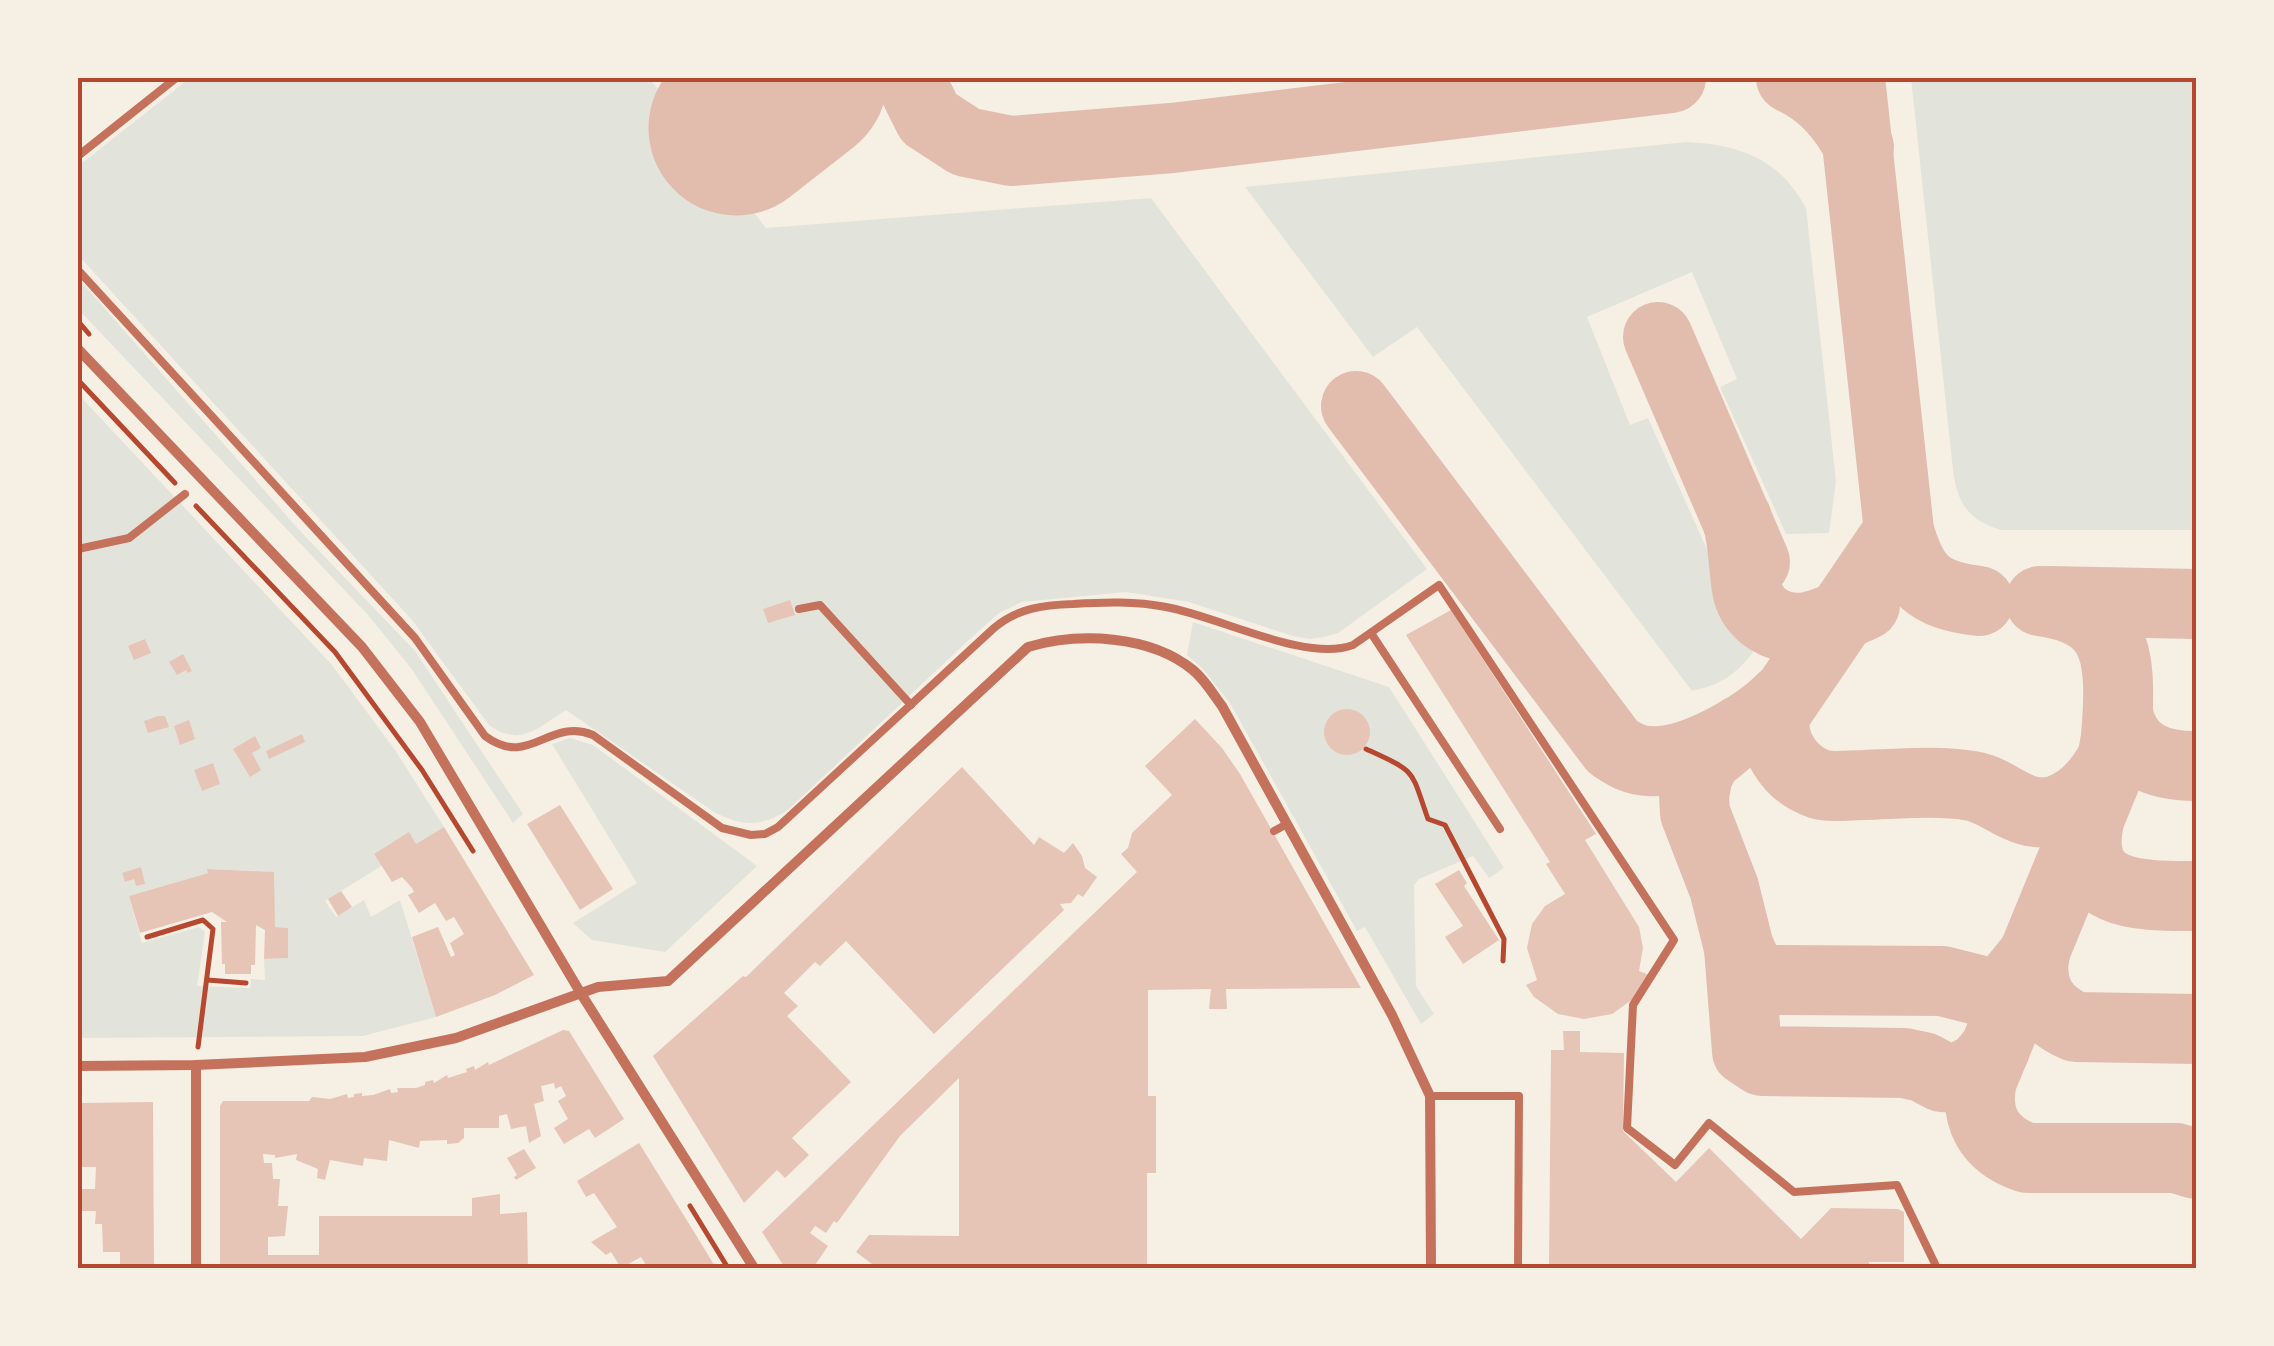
<svg xmlns="http://www.w3.org/2000/svg" width="2274" height="1346" viewBox="0 0 2274 1346" font-family="Inter,sans-serif">
  <style>
    .green { fill: #e2e4dc; fill-rule: evenodd }
    .lines { fill: none; stroke-linecap: round; stroke-linejoin: round }
    .taxiway { stroke: #e2bdae; stroke-width: 70 }
    .runway { stroke: #e2bdae; stroke-width: 175 }
    .building { fill: #e6c5b7 }
    .path { stroke: #b5482f; stroke-width: 5 }
    .service { stroke: #c5725c; stroke-width: 8 }
    .minor { stroke: #c5725c; stroke-width: 10 }
    .neatline { fill: none; stroke: #b5482f; stroke-width: 4 }
  </style>
  <rect width="100%" height="100%" fill="#f6efe4"/>
  <g class="green">
    <path d="M190 78H649L766 228 1151 198 1427 569 1338 633 1324 637 1310 639 1293 636 1189 602 1126 592 1022 602 999 613 971 638 789 809C763 827 742 827 714 812L566 710C539 727 520 748 489 725L412 620 78 255V166Z"/>
    <path d="M1911 78H2196V530H2001C1968 520 1957 503 1953 470Z"/>
    <path d="M1687 142C1742 145 1779 159 1806 208L1836 481 1829 533 1786 534 1720 387 1737 379 1692 272 1587 317 1630 425 1648 418 1753 652C1736 675 1720 685 1692 691L1417 327 1373 357 1245 187Z"/>
    <polygon points="78,278 301,532 415,651 523,814 513,823 411,668 368,615 78,309"/>
    <path d="M78 394 332 665 395 750 444 827 325 901 336 917 364 900 371 917 400 900 436 1017 363 1036 78 1038ZM208 869 273 872V927L288 928V958L264 959 265 980 251 979 250 988 197 986 205 932 199 927 142 943 129 896 208 873Z"/>
    <polygon points="1193,622 1389,687 1504,868 1489,878 1473,856 1419,879 1414,885 1416,986 1434,1014 1421,1024 1365,927 1357,931 1230,703 1202,668 1187,655"/>
    <polygon points="570,738 593,745 757,866 665,952 592,940 573,923 637,883 552,744"/>
  </g>
  <g class="lines">
    <g class="taxiway">
      <polyline points="909,78 929,118 966,142 1011,151 1172,138 1671,78"/>
      <path d="M1791 78C1823 93 1843 116 1859 147"/>
      <path d="M1850 78 1899 531C1913 580 1928 595 1979 601"/>
      <polyline points="1658,337 1755,562"/>
      <path d="M1356 406 1613 747C1625 755 1635 761 1649 761 1690 764 1756 726 1783 698"/>
      <path d="M1737 519C1744 543 1743 566 1747 589 1749 600 1755 609 1763 616 1797 642 1832 619 1865 605"/>
      <path d="M1899 531 1776 712C1769 742 1789 774 1819 784 1833 788 1850 785 1864 785 1899 784 1937 780 1972 786 2002 791 2020 821 2058 810 2083 802 2100 781 2112 759"/>
      <path d="M2040 601C2107 610 2120 642 2118 704 2117 729 2116 750 2108 773L1982 1080C1974 1118 1989 1145 2027 1158H2176L2196 1164"/>
      <polyline points="2049,601 2196,604"/>
      <path d="M2118 713C2126 755 2158 766 2196 766"/>
      <polyline points="1741,730 1706,759 1698,775 1694,795 1695,813 1724,888 1739,948 1747,1051 1762,1061 1904,1063 1923,1067 1942,1077 1959,1078 1980,1067 1995,1049"/>
      <path d="M2089 821C2073 899 2143 896 2196 896"/>
      <polyline points="1739,948 1749,970 1765,980 1942,981 1990,993 2009,985 2035,953"/>
      <path d="M2035 953C2028 988 2043 1013 2076 1027L2196 1029"/>
    </g>
    <polyline class="runway" points="736,128 800,78"/>
  </g>
  <g class="building">
    <polygon points="790,600 795,615 768,623 763,609"/>
    <polygon points="1451,610 1596,834 1585,840 1639,927 1643,948 1639,971 1649,975 1633,999 1612,1014 1584,1019 1558,1014 1534,997 1526,985 1537,980 1527,948 1532,924 1545,906 1565,894 1546,864 1550,862 1406,635"/>
    <polygon points="145,639 151,653 134,660 128,646"/>
    <polygon points="183,654 192,671 188,673 186,670 177,675 169,662"/>
    <circle cx="1347" cy="732" r="23"/>
    <polygon points="158,716 165,716 169,727 148,733 144,721"/>
    <polygon points="1195,719 1222,748 1240,774 1361,988 1226,989 1227,1009 1209,1009 1211,989 1148,990 1148,1096 1156,1096 1156,1173 1147,1173 1147,1268 869,1268 872,1264 856,1252 869,1235 959,1236 959,1078 900,1136 837,1223 834,1221 826,1233 815,1226 810,1233 828,1246 813,1268 785,1268 762,1232 1137,872 1121,854 1128,848 1132,833 1172,795 1145,766"/>
    <polygon points="189,720 195,739 180,745 174,726"/>
    <polygon points="302,734 305,742 269,759 266,751"/>
    <polygon points="255,736 261,748 252,753 261,770 250,777 233,749"/>
    <polygon points="213,763 220,784 202,791 194,770"/>
    <polygon points="962,767 1034,845 1039,837 1064,853 1073,843 1082,856 1085,868 1097,877 1083,897 1078,894 1071,903 1060,904 1064,910 934,1034 846,941 820,966 815,962 784,993 798,1006 787,1016 851,1082 792,1138 809,1155 785,1178 777,1170 744,1203 653,1056 743,976 746,977"/>
    <polygon points="560,805 613,889 580,910 527,824"/>
    <polygon points="444,827 534,975 495,995 436,1017 412,937 438,927 451,957 455,955 450,943 464,934 454,917 446,921 435,903 419,913 408,895 414,892 412,888 402,877 392,882 374,854 409,832 416,844"/>
    <polygon points="141,867 145,884 136,886 134,879 125,882 122,873"/>
    <polygon points="207,869 274,872 275,927 288,928 288,958 264,959 265,930 256,925 255,965 251,965 251,974 225,974 225,964 222,964 221,922 227,922 212,912 140,933 129,896 208,873"/>
    <polygon points="1459,870 1467,883 1464,886 1499,940 1463,964 1445,937 1463,926 1435,884"/>
    <polygon points="341,891 352,907 338,916 328,899"/>
    <polygon points="563,1030 569,1031 624,1119 595,1138 589,1129 564,1144 554,1128 568,1119 558,1101 566,1096 561,1086 555,1089 554,1083 541,1086 544,1101 534,1104 541,1136 529,1143 526,1126 511,1129 507,1114 499,1116 499,1128 464,1128 464,1138 458,1143 447,1144 447,1140 420,1141 419,1148 389,1140 387,1161 364,1158 363,1166 330,1160 325,1180 317,1178 318,1169 296,1160 297,1154 275,1158 275,1155 263,1154 264,1163 272,1163 273,1179 280,1179 278,1206 288,1206 285,1236 268,1237 268,1255 319,1255 319,1216 472,1216 472,1198 500,1194 500,1214 527,1212 528,1268 220,1268 220,1106 223,1101 309,1101 312,1097 330,1099 347,1094 348,1098 354,1097 354,1094 362,1093 362,1096 373,1095 390,1089 391,1093 398,1092 397,1088 416,1088 425,1085 425,1082 433,1080 434,1083 447,1075 448,1078 467,1072 466,1069 474,1066 475,1070 488,1062 489,1065"/>
    <polygon points="1563,1031 1580,1031 1580,1052 1624,1053 1623,1131 1676,1182 1709,1148 1801,1239 1831,1208 1898,1209 1904,1212 1904,1262 1869,1262 1869,1268 1549,1268 1551,1050 1564,1050"/>
    <polygon points="153,1102 154,1268 120,1268 120,1252 103,1252 102,1224 95,1224 96,1211 82,1211 81,1189 95,1189 96,1167 78,1167 78,1103"/>
    <polygon points="639,1143 691,1227 716,1268 648,1268 641,1257 621,1268 611,1252 606,1255 591,1242 617,1227 594,1193 586,1197 577,1181"/>
    <polygon points="524,1149 536,1168 516,1180 514,1177 517,1175 507,1158"/>
  </g>
  <g class="lines">
    <g class="path">
      <polyline points="78,321 89,334"/>
      <polyline points="78,380 175,483"/>
      <polyline points="196,506 335,652 422,770 473,851"/>
      <path d="M1366 749C1418 773 1410 768 1428 819L1445 825 1504 939 1503 961"/>
      <polyline points="147,937 203,920 213,929 198,1047"/>
      <polyline points="207,980 246,983"/>
      <polyline points="690,1206 728,1268"/>
    </g>
    <g class="service">
      <polyline points="78,156 176,78"/>
      <path d="M78 270 415 638 485 736C530 769 548 717 593 735L722 828 751 835 765 834 778 827 994 628C1018 608 1043 605 1073 604 1105 602 1135 601 1166 607 1218 616 1306 663 1353 645L1439 585 1674 940 1633 1005 1627 1128 1675 1165 1709 1123 1794 1192 1897 1185 1937 1268"/>
      <polyline points="78,549 129,538 185,494"/>
      <polyline points="799,609 820,605 911,705"/>
      <polyline points="1371,633 1500,829"/>
      <polyline points="1274,831 1287,824"/>
      <polyline points="1430,1096 1519,1096 1518,1268"/>
    </g>
    <g class="minor">
      <polyline points="78,349 362,647 420,722 580,992 754,1268"/>
      <polyline points="196,1065 196,1268"/>
      <path d="M78 1066 196 1065 365 1057 456 1038 598 987 668 981 1028 647C1079 632 1150 635 1193 670 1205 680 1213 694 1222 706L1392 1015 1430 1096 1431 1268"/>
    </g>
  </g>
  <rect width="2274" height="1346" fill="none" stroke="#f6efe4" stroke-width="160"/>
  <rect x="80" y="80" width="2114" height="1186" class="neatline"/>
</svg>
